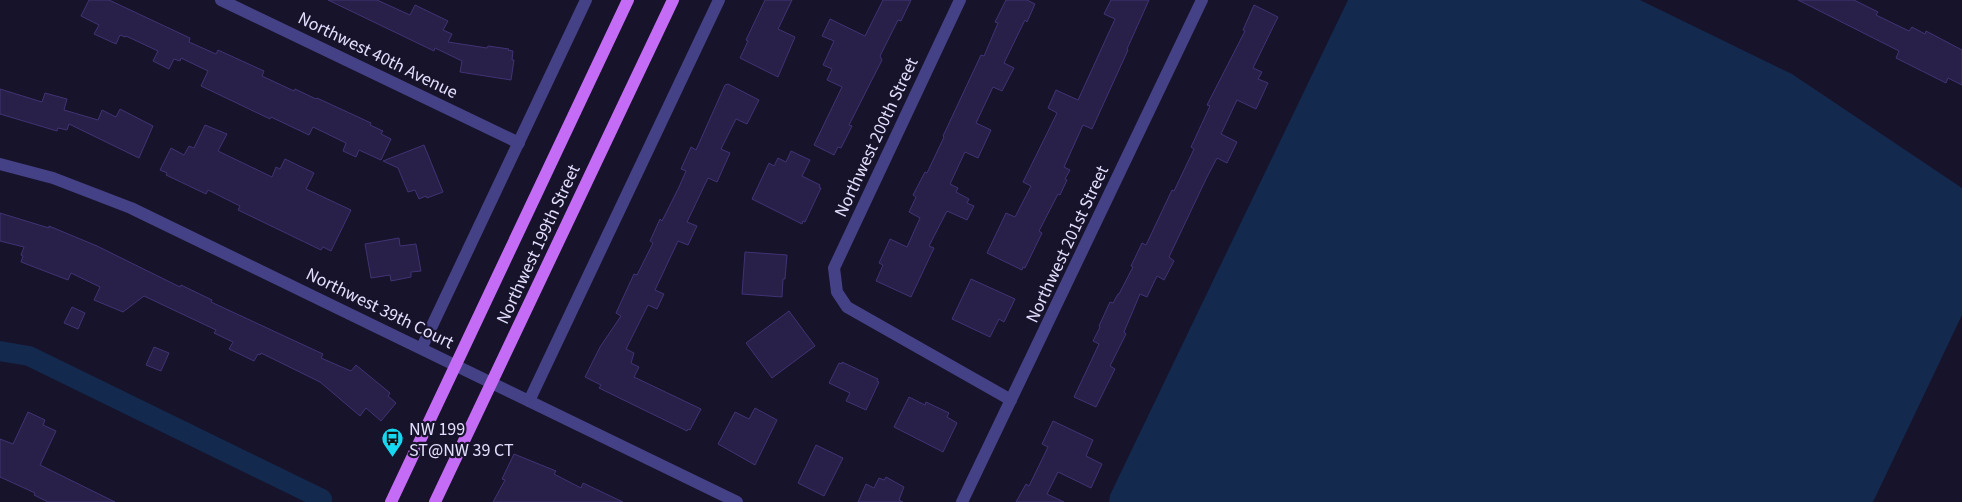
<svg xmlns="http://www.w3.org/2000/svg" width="1962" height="502" viewBox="0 0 1962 502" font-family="'Source Sans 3',sans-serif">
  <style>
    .water { fill: #13294e }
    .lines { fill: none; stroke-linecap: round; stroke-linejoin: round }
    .canal { stroke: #13294e; stroke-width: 20 }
    .building { fill: #29204a; stroke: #413374 }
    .minor { stroke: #444186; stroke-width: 12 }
    .primary { stroke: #c46cf6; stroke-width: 12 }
    .labels { text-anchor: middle; stroke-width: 4.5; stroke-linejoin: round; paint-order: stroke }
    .street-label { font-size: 18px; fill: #e2defd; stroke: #17132a }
    .poi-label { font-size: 18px; fill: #e2defd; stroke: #17132a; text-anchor: start }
  </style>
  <rect width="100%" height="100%" fill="#17132a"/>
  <polygon class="water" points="1348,0 1640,0 1792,74 1962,188 1962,315 1873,502 1109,502 1110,495"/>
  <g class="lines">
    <polyline class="canal" points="0,351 29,356 322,499"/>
  </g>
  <g class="building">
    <polygon points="89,0 109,0 190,38 189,42 216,54 218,50 264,71 262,76 294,91 295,89 316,99 317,98 371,123 370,125 383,131 381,134 391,139 381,160 359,150 356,157 343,151 346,143 313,127 309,135 271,117 270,119 201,86 208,71 181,58 180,61 174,59 169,69 153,61 158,51 126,36 125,37 120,35 116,44 94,34 99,25 81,16"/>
    <polygon points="328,0 377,0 410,15 415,5 448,21 443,30 452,34 448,42 487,48 488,46 509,49 508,50 513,51 512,60 514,60 511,80 460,72 462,61 435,48 434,51"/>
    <polygon points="765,0 792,0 778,29 795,37 778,77 740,58 748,41 746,40"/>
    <polygon points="883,0 911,0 901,21 898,20 880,56 882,60 849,125 852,126 841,148 838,147 834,155 814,145 842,87 827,80 832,69 823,65 834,41 822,36 830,19 865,36"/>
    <polygon points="1006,0 1027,0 1035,4 1027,22 1025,20 1004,63 1014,68 1002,91 993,87 976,123 991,130 978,158 965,152 950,184 958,188 956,192 969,199 967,203 974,206 967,220 947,211 929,246 934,248 911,297 876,281 883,265 879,263 890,239 907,247 920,218 909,212 916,197 913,195 925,172 927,173 944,137 943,136 981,55 984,56 998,23 995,22"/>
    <polygon points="1111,0 1149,0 1127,49 1128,50 1092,129 1083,125 1064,167 1070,170 1065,179 1067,180 1060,195 1058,194 1039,231 1042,233 1025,268 1023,267 1022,270 987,253 1006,213 1015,217 1031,186 1023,182 1057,113 1048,108 1056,90 1078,100 1115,19 1104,14"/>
    <polygon points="1798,0 1854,0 1878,12 1876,15 1909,31 1912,27 1925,34 1926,31 1962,50 1962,85 1948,78 1946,83 1896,58 1899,51"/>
    <polygon points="1254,5 1278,17 1253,68 1262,72 1258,79 1268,83 1256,109 1237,100 1221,134 1237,142 1227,163 1217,158 1207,177 1169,257 1174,261 1164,280 1157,276 1147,297 1140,294 1124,332 1126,334 1110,366 1115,369 1096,407 1074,397 1099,344 1093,341 1100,327 1099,326 1110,302 1113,303 1118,294 1119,294 1133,267 1131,266 1142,243 1146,245 1172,190 1174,191 1194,149 1191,147 1210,106 1207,105 1245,31 1243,30"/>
    <polygon points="728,84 759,100 747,124 736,119 721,149 730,153 717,182 708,178 687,222 697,226 688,245 678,241 655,290 664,294 657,309 648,305 626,349 634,353 631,363 639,367 634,377 701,409 690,430 688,429 687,431 599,388 601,385 585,377 600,347 621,316 616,313 634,274 637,275 653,243 650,241 660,219 662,221 679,187 686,171 681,169 691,147 696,150 725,85"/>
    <polygon points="0,89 42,102 45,93 67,99 64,110 98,120 102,110 116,117 120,109 153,126 139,158 69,124 67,130 58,128 57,131 0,114"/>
    <polygon points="205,125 227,134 218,151 272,177 276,167 280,169 285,159 314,173 306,189 351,210 331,251 323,247 321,250 238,210 240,206 208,190 206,194 166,175 167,173 160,170 171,148 184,155 189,146 194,148"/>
    <polygon points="424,145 443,192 427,198 426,196 419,199 415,190 408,192 398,168 383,161"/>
    <polygon points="791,151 810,160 802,176 820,185 819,187 821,188 805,222 803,221 802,224 752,199 769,163 774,166 778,158 786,162"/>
    <polygon points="0,213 49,228 49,226 97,246 180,287 181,285 212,300 211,302 323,354 321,358 351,371 356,365 390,393 388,396 396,403 381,421 366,408 360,416 320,382 261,353 260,355 258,354 254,361 229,349 233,342 214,333 216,330 144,296 123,312 94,300 100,287 71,273 68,280 21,262 23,256 21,255 24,247 0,241"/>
    <polygon points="399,238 400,246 416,244 421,271 411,272 411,277 391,281 390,275 371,278 365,244"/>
    <polygon points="745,252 787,255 785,279 783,279 782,297 742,294"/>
    <polygon points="971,279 1015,299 1004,322 999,319 990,337 952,319"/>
    <polygon points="72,307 85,313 78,329 64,323"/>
    <polygon points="789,311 815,346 772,378 746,343"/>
    <polygon points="154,347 169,353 161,371 146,365"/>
    <polygon points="842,362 878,379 877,381 879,382 866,410 846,401 850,393 829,383 839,363 842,364"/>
    <polygon points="909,397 925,405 926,402 949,413 947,417 957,423 943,452 894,427"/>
    <polygon points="755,408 777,420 755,465 718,444 735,412 749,419"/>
    <polygon points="28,412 45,420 43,425 56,431 40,465 115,502 48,502 34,495 35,493 0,477 0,439 13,444"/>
    <polygon points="1053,421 1093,440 1086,456 1102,464 1091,488 1058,472 1047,494 1064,502 1016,502 1026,484 1029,486 1048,447 1042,444"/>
    <polygon points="816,445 843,458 824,496 798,483"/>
    <polygon points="514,454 556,471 554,474 581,488 583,483 623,502 493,502 505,480 502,479"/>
    <polygon points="886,477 904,487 899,500 903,502 858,502 866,484 874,488 879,478 884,480"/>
  </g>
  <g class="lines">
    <g class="minor">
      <polyline points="221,0 519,143"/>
      <polyline points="960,0 834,268 837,292 847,307 1011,400"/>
      <polyline points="0,164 53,178 131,208 737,502"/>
      <polyline points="422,347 586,0"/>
      <polyline points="529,401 719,0"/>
      <polyline points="962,502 1202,0"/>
    </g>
    <g class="primary">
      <polyline points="391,502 628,0"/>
      <polyline points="435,502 673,0"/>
    </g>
  </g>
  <defs>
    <symbol id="bus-pin" viewBox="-11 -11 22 30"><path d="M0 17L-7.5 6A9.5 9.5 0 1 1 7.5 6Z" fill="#16d9f1" stroke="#17132a"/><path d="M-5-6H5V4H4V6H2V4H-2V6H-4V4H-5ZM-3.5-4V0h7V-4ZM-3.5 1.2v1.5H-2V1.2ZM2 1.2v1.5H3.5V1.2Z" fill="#111"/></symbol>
  </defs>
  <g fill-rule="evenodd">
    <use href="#bus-pin" x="380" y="426" width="25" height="34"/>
  </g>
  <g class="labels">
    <g class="street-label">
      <text transform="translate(378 55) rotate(26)" y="6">Northwest 40th Avenue</text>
      <text transform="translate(876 137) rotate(-65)" y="6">Northwest 200th Street</text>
      <text transform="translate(538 244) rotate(-65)" y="6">Northwest 199th Street</text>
      <text transform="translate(1067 244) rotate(-65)" y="6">Northwest 201st Street</text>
      <text transform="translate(380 308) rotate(26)" y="6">Northwest 39th Court</text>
    </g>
    <g class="poi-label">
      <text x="409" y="435">NW 199<tspan x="409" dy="21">ST@NW 39 CT</tspan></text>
    </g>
  </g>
</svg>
